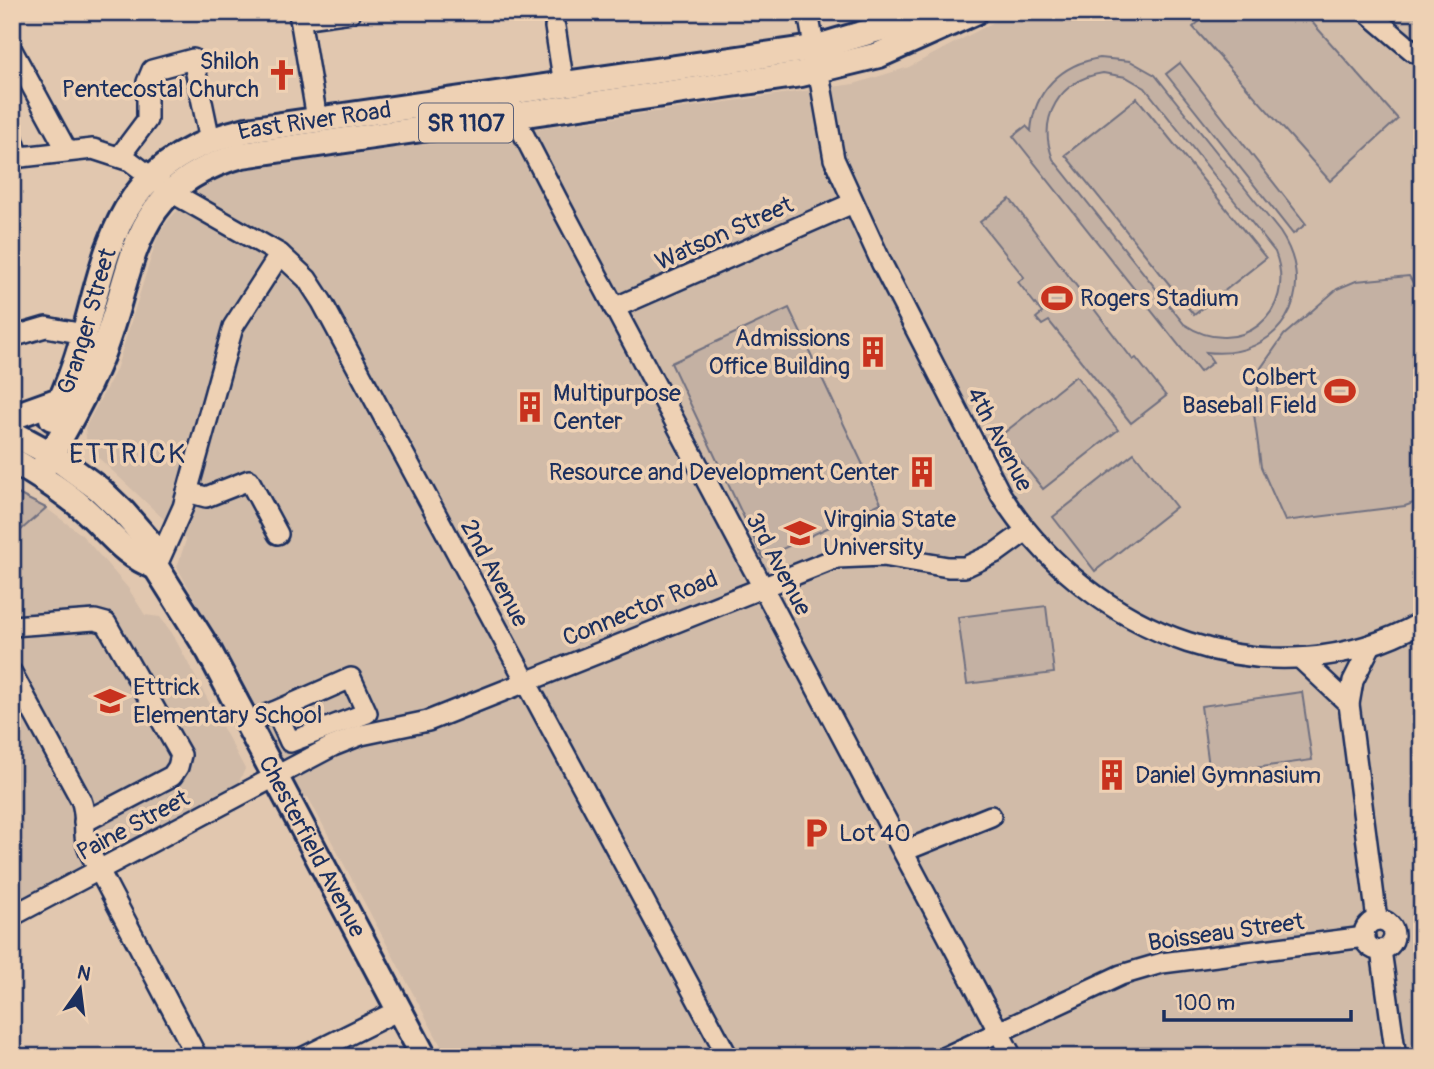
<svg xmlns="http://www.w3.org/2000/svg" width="1434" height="1069" viewBox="0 0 1434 1069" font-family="Pangolin,sans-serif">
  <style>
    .built { fill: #d1bba8 }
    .green { fill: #c4b1a3; stroke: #707080; stroke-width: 2; fill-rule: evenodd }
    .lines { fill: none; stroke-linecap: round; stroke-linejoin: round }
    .minor-casing { stroke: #1b2f5e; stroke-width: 24 }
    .major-casing { stroke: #1b2f5e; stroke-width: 30 }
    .minor { stroke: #eed1b4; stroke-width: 19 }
    .major { stroke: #eed1b4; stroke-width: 24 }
    .labels { text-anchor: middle; stroke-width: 7; stroke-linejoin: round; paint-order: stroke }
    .shield { fill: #eed1b4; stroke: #5a6078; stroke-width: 2 }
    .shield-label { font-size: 23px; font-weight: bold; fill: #1b2f5e }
    .poi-label { font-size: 24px; fill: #1b2f5e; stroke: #eed1b4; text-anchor: start }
    .street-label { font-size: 24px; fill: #1b2f5e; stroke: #eed1b4 }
    .quarter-label { font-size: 28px; letter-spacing: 2px; fill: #1b2f5e; stroke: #eed1b4 }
  </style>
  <rect width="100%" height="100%" fill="#e1c7af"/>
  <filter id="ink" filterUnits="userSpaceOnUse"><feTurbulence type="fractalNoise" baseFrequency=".0143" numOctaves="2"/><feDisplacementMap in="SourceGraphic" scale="14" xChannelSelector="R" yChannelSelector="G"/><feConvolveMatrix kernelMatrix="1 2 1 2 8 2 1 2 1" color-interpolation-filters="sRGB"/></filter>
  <g filter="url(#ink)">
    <g class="built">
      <polygon points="1013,12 1422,12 1422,1057 447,1057 308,797 304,798 177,567 186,540 87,447 85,428 116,370 158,235 169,219 195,193 229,172 854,84 909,67"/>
      <polygon points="46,508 81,534 128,588 145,615 160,617 172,633 245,769 238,784 12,905 12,538"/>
    </g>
    <g class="green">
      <polygon points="1210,12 1303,12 1398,119 1330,181 1193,27"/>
      <path d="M1100 58 1130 61 1155 75 1280 232C1321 293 1279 361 1206 352L1213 362 1200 372 1013 136 1026 126 1031 131C1034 91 1061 64 1100 58ZM1103 73 1126 77 1145 88 1275 252C1299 314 1238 361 1184 324L1053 159C1037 118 1059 80 1103 73Z"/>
      <polygon points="1180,63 1306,224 1293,234 1166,74"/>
      <polygon points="1137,98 1266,258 1194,315 1065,155"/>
      <polygon points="1010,199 1133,360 1136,358 1166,396 1131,423 1049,321 1042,325 1036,318 1042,313 1018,282 1024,277 980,222"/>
      <polygon points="1409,276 1422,298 1422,500 1405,506 1285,521 1261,467 1254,414 1261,368 1284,335 1337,289 1356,281"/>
      <polygon points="789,308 881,503 763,558 671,363"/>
      <polygon points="1076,376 1118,430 1043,489 1000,436"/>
      <polygon points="1134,453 1176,507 1095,571 1053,517"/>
      <polygon points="12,491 46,508 12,538"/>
      <polygon points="1046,606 1054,673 967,684 958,617"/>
      <polygon points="1302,692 1312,760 1210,774 1201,706"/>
    </g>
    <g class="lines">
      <defs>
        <g id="minor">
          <polyline points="299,12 317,119"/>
          <path d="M808 12 834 159 882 264 1001 495C1089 634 1271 707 1422 622"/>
          <polyline points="1367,12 1414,52"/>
          <polyline points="300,19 351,12"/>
          <polyline points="555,27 564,85"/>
          <polyline points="12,50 67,151"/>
          <polyline points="511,104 514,116 559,203 1012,1057"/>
          <polyline points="12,136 19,157"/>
          <polyline points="120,156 147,120 147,82 152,70 193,59 210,140"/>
          <polyline points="12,158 93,149 130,161 171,192 280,254 307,279 322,302 728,1057"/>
          <polyline points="614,308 853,203"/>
          <polyline points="12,337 46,327 84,334"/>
          <polyline points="187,492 206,497 249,480 278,534"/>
          <polyline points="156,567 183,507 233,327 280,254"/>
          <polyline points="12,626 95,620 106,623 181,755 178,767 172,776 84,822"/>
          <polyline points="1371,645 1353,681 1349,704 1377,920"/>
          <polyline points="1301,659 1349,704"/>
          <path d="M12 673 81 800C88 817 81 834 89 851L197 1057"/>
          <polyline points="247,722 276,711 290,742 367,713 351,678 276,711"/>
          <polyline points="904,851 991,816"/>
          <polyline points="12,916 333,746 361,735 428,721 837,558 883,556 948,567 965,567 997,552 1026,531"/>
          <circle cx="1379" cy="935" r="15"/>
          <polyline points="1381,950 1396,1057"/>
          <polyline points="304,1057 399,1010"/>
          <polyline points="945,1057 1121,975 1162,963 1365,937"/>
        </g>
        <g id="major">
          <polyline points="12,417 62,399"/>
          <path id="s1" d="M52 418C116 299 79 168 247 130L814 48 889 26 922 12"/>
          <path id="s2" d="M12 433 51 454 99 489 123 512 149 542 156 567 209 651 424 1057"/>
          <path d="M12 460C38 475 62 490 84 509 112 534 121 553 156 567"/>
          <path d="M39 475C61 437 84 398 101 356 137 264 127 187 242 155L801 74 879 55 975 12"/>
        </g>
      </defs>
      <use href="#minor" class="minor-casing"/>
      <use href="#major" class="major-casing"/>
      <use href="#minor" class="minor"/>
      <use href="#major" class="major"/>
    </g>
  </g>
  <defs>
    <symbol id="church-bare" viewBox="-9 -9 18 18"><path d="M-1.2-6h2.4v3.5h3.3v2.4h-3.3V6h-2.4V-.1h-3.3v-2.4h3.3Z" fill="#c8321e" stroke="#eed1b4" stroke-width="2.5" paint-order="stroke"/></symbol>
    <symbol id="stadium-bare" viewBox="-9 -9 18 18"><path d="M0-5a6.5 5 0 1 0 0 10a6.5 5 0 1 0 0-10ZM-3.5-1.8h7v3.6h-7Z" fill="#c8321e" stroke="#eed1b4" stroke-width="2.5" paint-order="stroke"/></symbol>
    <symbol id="building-bare" viewBox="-9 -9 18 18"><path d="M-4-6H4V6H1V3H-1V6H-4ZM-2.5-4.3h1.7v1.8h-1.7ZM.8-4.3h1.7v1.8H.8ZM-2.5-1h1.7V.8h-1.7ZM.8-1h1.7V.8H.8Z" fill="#c8321e" stroke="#eed1b4" stroke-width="2.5" paint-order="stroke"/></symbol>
    <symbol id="university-bare" viewBox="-9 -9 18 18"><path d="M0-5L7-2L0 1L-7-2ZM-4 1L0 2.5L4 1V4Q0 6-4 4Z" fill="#c8321e" stroke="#eed1b4" stroke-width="2.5" paint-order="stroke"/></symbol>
    <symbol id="school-bare" viewBox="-9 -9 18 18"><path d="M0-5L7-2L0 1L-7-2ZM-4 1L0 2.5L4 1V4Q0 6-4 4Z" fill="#c8321e" stroke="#eed1b4" stroke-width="2.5" paint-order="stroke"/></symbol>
    <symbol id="parking-bare" viewBox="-9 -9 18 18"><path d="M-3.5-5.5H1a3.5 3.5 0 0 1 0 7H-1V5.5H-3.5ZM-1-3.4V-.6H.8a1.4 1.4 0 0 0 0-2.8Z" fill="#c8321e" stroke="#eed1b4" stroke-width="2.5" paint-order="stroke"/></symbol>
  </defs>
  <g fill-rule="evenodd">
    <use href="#church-bare" x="260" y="53" width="44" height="44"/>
    <use href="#stadium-bare" x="1035" y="276" width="44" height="44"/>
    <use href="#building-bare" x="851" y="330" width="44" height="44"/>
    <use href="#stadium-bare" x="1318" y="369" width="44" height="44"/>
    <use href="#building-bare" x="508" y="385" width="44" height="44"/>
    <use href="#building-bare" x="900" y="450" width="44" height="44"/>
    <use href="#university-bare" x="778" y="511" width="44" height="44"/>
    <use href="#school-bare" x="88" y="679" width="44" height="44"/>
    <use href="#building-bare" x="1090" y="753" width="44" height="44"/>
    <use href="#parking-bare" x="794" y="811" width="44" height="44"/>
  </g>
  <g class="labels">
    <rect class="shield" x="419" y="103.5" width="94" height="39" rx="5"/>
    <g class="shield-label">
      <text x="466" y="131">SR 1107</text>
    </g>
    <g class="poi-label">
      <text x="259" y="69" text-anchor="end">Shiloh<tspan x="259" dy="28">Pentecostal Church</tspan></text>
      <text x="1080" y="306">Rogers Stadium</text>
      <text x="850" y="346" text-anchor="end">Admissions<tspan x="850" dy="28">Office Building</tspan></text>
      <text x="1317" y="385" text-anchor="end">Colbert<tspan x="1317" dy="28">Baseball Field</tspan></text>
      <text x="553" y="401">Multipurpose<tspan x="553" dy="28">Center</tspan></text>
      <text x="899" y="480" text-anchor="end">Resource and Development Center</text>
      <text x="823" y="527">Virginia State<tspan x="823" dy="28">University</tspan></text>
      <text x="133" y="695">Ettrick<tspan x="133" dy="28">Elementary School</tspan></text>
      <text x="1135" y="783">Daniel Gymnasium</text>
      <text x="839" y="841">Lot 40</text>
    </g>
    <g class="street-label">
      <text dy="8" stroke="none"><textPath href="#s1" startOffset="439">East River Road</textPath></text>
      <text transform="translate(724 233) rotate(-24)" y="8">Watson Street</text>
      <text dy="8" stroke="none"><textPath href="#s1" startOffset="103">Granger Street</textPath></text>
      <text transform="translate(1000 439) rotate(62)" y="8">4th Avenue</text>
      <text transform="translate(779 564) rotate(62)" y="8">3rd Avenue</text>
      <text transform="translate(495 573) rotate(62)" y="8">2nd Avenue</text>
      <text transform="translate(640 608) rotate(-22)" y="8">Connector Road</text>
      <text transform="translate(133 825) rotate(-28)" y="8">Paine Street</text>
      <text dy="8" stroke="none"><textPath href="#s2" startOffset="523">Chesterfield Avenue</textPath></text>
      <text transform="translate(1226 932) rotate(-8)" y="8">Boisseau Street</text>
    </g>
    <g class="quarter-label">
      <text x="128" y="463">ETTRICK</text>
    </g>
  </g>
  <rect width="1434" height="1069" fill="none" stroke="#eed1b4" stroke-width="42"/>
  <rect x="21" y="21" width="1392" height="1027" fill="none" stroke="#1b2f5e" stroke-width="2.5" filter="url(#ink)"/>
  <g transform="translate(80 989) rotate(14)" stroke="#eed1b4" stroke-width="5" paint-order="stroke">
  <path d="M0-5L12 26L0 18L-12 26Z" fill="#1b2f5e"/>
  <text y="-10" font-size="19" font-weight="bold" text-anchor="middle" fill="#1b2f5e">N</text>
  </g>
  <path d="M1164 1010v10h187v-10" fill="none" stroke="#1b2f5e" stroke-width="3.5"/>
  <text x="1175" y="1010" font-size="21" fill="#1b2f5e" stroke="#eed1b4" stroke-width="5" paint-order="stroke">100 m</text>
</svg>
